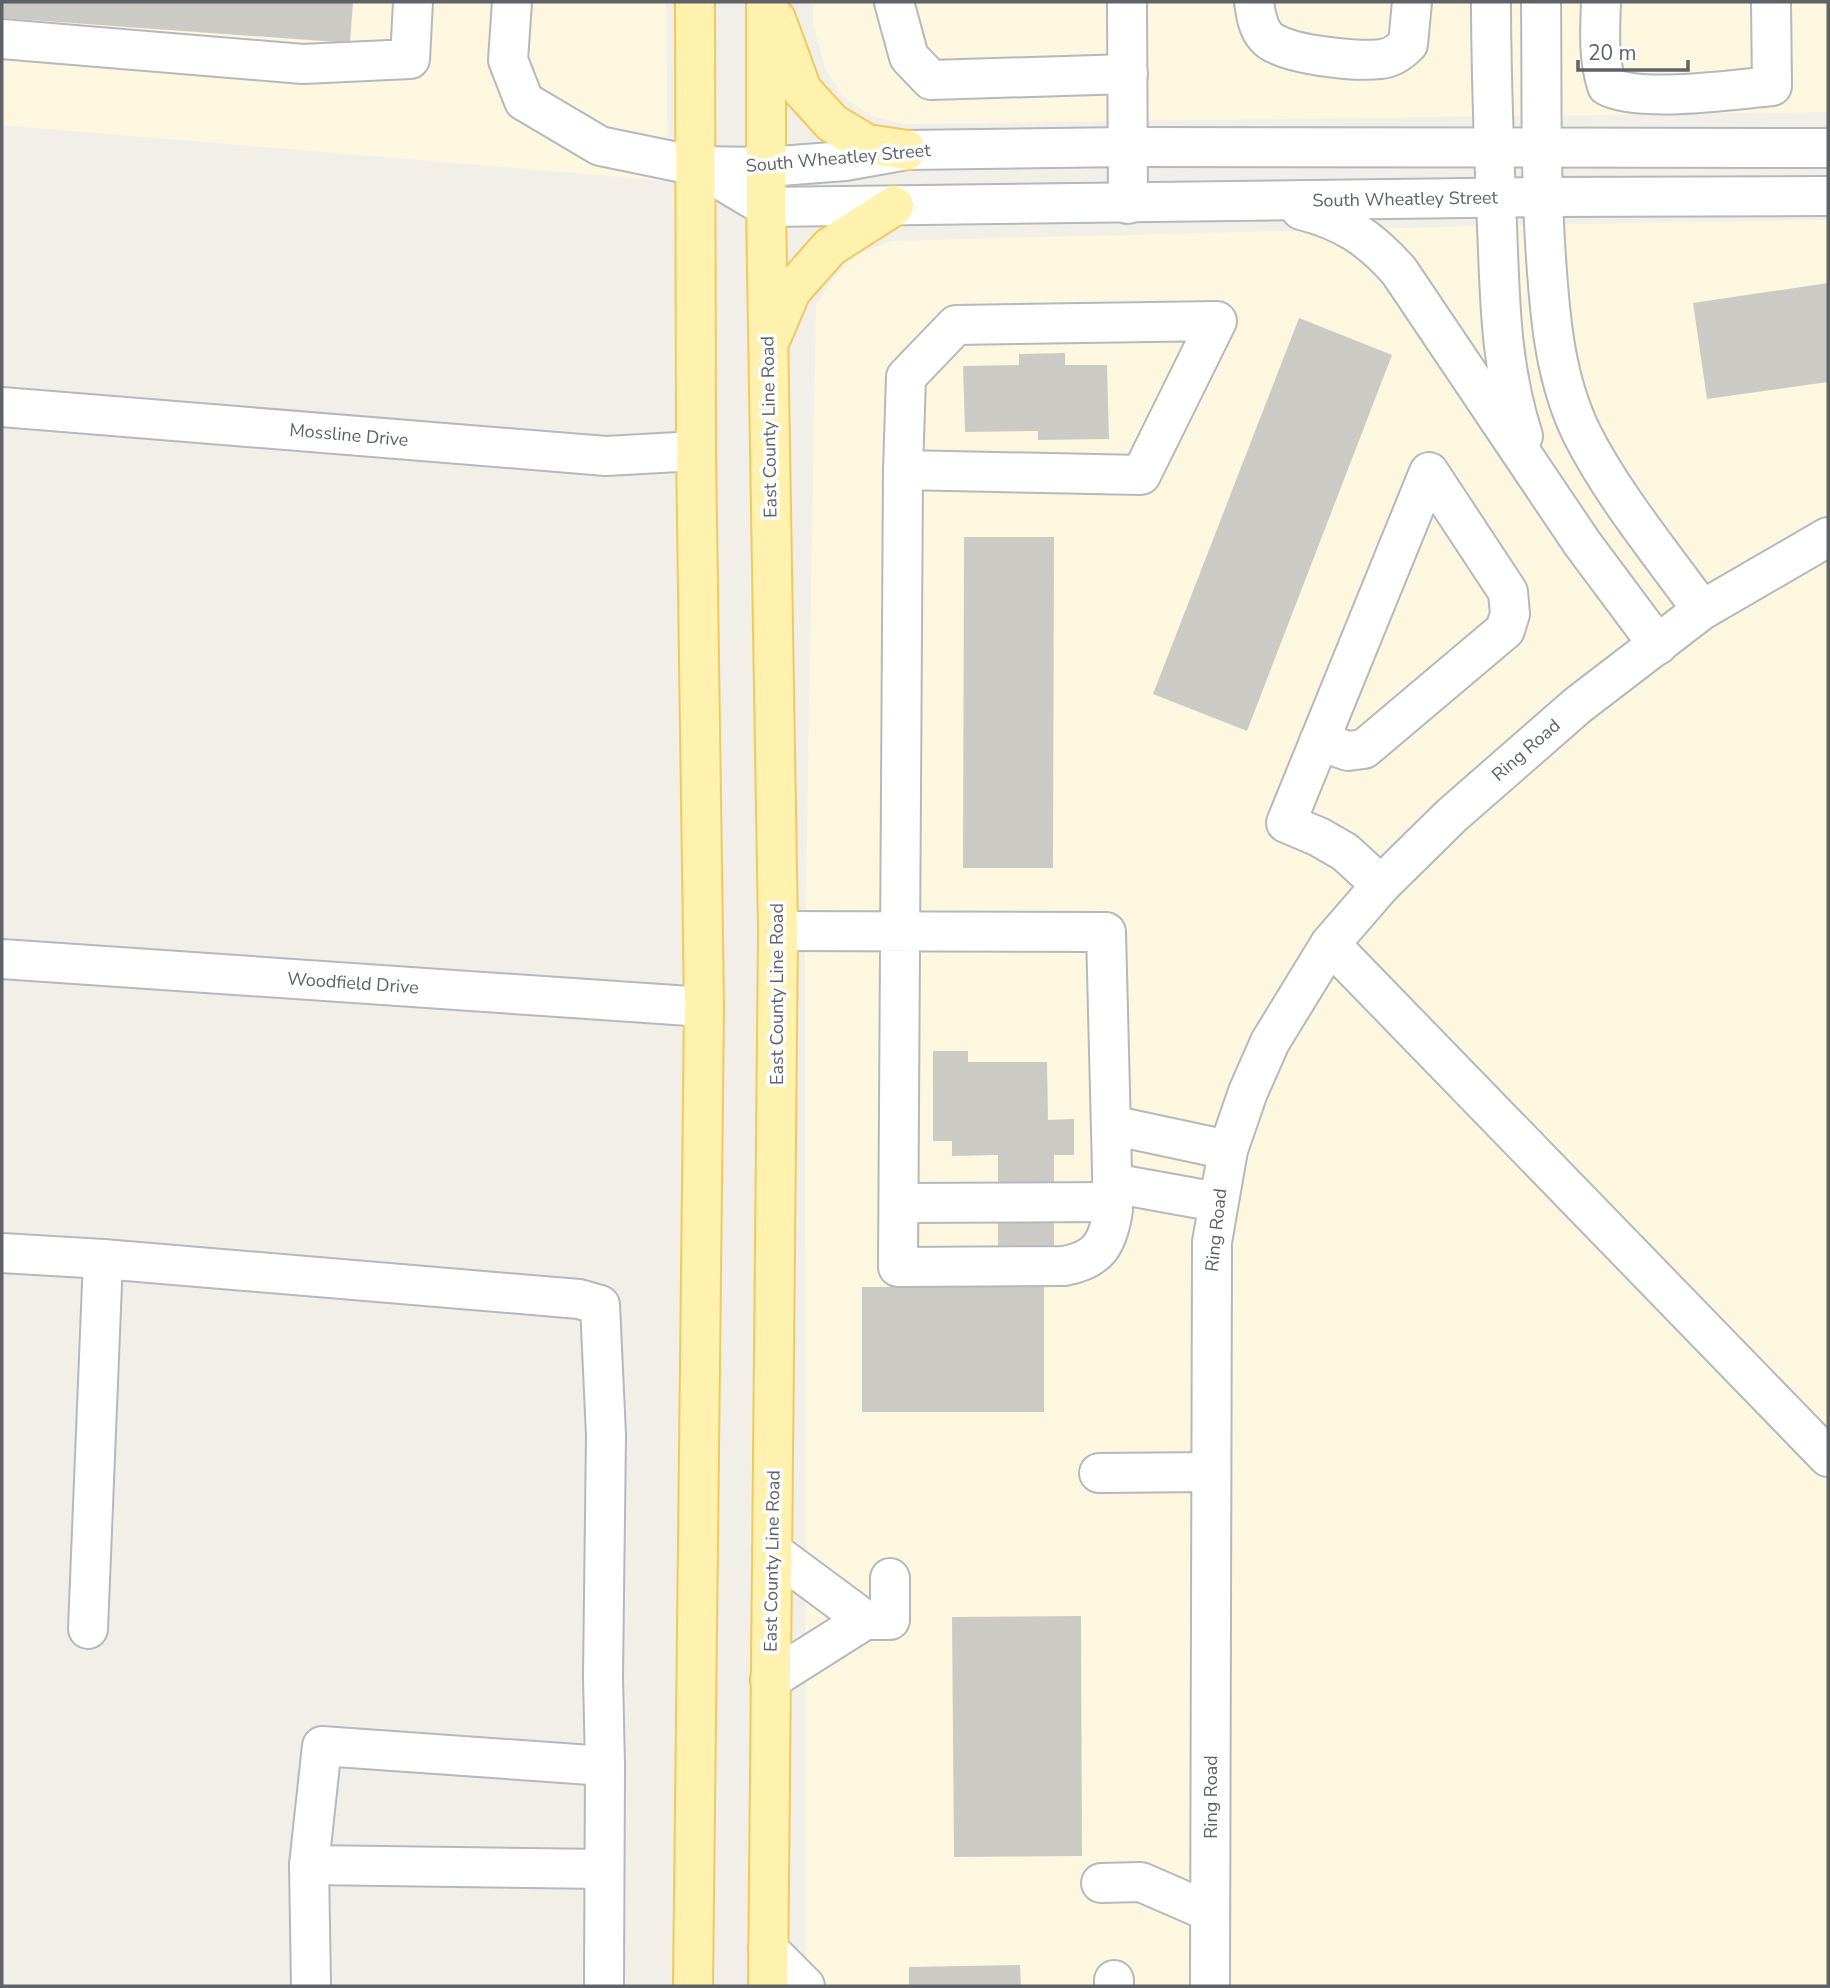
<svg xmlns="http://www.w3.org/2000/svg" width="1830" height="1988" viewBox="0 0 1830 1988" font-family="'Nunito Sans',sans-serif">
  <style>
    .commercial { fill: #fef7e0 }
    .building { fill: #cccac5 }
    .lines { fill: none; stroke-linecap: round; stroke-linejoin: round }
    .minor-casing { stroke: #b5b8bc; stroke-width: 42 }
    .major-casing { stroke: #f2c960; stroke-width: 42 }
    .minor { stroke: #fff; stroke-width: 38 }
    .major { stroke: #fff2af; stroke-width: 38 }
    .labels { text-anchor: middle; stroke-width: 7; stroke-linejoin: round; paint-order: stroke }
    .street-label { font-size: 18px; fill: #5f6368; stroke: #fff }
  </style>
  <rect width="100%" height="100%" fill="#f1efe8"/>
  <g class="commercial">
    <polygon points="2,2 666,2 668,181 2,125"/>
    <polygon points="813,2 1828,2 1828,112 903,124 872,116 842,96 825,68 813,22"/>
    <polygon points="1828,220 1828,1986 806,1986 805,953 816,305 834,277 855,255 892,241 1560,224"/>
  </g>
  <g class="building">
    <polygon points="2,2 353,2 350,43 2,18"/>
    <polygon points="1828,283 1828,382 1707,399 1693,303"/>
    <polygon points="1299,318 1392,355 1247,731 1153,694"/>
    <polygon points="1065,353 1065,365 1107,365 1109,439 1038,440 1038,431 965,432 963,366 1019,365 1019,354"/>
    <polygon points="964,537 1054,537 1053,868 963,868"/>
    <polygon points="933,1051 968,1051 968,1062 1047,1062 1048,1120 1074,1119 1074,1155 1054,1155 1054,1246 998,1246 998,1155 952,1156 952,1141 933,1141"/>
    <rect x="862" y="1287" width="182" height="125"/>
    <polygon points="1081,1616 1082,1856 954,1857 952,1617"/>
    <polygon points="1020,1965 1021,1986 909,1986 909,1967"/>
  </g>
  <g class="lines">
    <defs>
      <g id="minor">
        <polyline points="512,2 508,60 524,101 600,146 697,166 767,167 845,161 907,150 1128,147 1828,148"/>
        <polyline points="894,2 909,57 931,80 1128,74"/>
        <polyline points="1127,2 1128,204"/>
        <path d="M1254 2C1256 14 1257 27 1266 37 1281 55 1357 62 1381 59 1392 58 1401 51 1408 44L1412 2"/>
        <path d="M1491 2C1491 76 1494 151 1497 226 1500 299 1500 365 1523 436"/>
        <path d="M1541 2C1542 87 1540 172 1546 258 1550 318 1555 379 1582 434 1614 497 1661 553 1702 610"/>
        <path d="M1601 2C1600 31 1598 58 1607 86 1639 103 1734 90 1772 86L1771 2"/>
        <polyline points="2,39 303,64 410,59 413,2"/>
        <polyline points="699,167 766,207 1542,197 1828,196"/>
        <path d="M1301 210C1344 221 1370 238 1399 271L1582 543 1658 645"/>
        <polyline points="2,407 606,456 696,451"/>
        <polyline points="1319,741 1348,751 1364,749 1505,630 1510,614 1508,592 1429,472 1286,823 1319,837 1345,852 1381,885"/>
        <path d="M778 931 1106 932 1113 1210C1108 1243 1099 1260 1064 1266L898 1267 903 470 1141 475 1217 321 956 325 906 377 903 470"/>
        <polyline points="1330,944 1828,1457"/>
        <polyline points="2,959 704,1007"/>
        <polyline points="1111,1125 1228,1150"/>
        <polyline points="1112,1183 1217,1202"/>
        <polyline points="899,1203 1112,1202"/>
        <polyline points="2,1253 103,1259 579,1299 600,1305 606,1435 603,1677 605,1766 604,1986"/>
        <polyline points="1099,1473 1210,1472"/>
        <polyline points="865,1620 890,1620 890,1578"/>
        <polyline points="88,1629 103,1259"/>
        <polyline points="770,1680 865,1620 772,1551"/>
        <polyline points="309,1865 604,1869"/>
        <polyline points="1101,1883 1141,1882 1210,1912"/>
        <polyline points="768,1949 805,1986"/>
        <polyline points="1114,1980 1114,1986"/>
        <polyline points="311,1986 309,1865 322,1746 605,1766"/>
        <polyline points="1210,1986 1212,1242 1228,1150 1248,1092 1270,1042 1330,944 1381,885 1451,816 1578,705 1702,610 1828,537"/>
      </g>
      <g id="major">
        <polyline points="766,2 766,207 778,931 768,1986"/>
        <polyline points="776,19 802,90 832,123 867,144 907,150"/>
        <polyline points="772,336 791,291 830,247 894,206"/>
        <polyline points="693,1986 704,1007 696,451 695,2"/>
      </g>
    </defs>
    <use href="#minor" class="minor-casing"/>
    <use href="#major" class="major-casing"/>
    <use href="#minor" class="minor"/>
    <use href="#major" class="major"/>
  </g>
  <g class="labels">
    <g class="street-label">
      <text transform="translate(838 158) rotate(-5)" y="6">South Wheatley Street</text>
      <text transform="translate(1405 199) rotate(-1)" y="6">South Wheatley Street</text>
      <text transform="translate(769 427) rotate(-91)" y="6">East County Line Road</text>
      <text transform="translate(349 435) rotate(5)" y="6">Mossline Drive</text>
      <text transform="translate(1526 750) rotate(-41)" y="6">Ring Road</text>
      <text transform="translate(353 983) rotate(4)" y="6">Woodfield Drive</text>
      <text transform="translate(777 994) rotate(-90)" y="6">East County Line Road</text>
      <text transform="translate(1216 1230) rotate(-84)" y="6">Ring Road</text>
      <text transform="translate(772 1561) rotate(-89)" y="6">East County Line Road</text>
      <text transform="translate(1211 1797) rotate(-90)" y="6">Ring Road</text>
    </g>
  </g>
  <rect width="1830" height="1988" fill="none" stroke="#5f6368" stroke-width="7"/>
  <path d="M1578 60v10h110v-10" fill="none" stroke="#5f6368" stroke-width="3.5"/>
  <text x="1588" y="60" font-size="21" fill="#5f6368" stroke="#ffffff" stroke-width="5" paint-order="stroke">20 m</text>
</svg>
